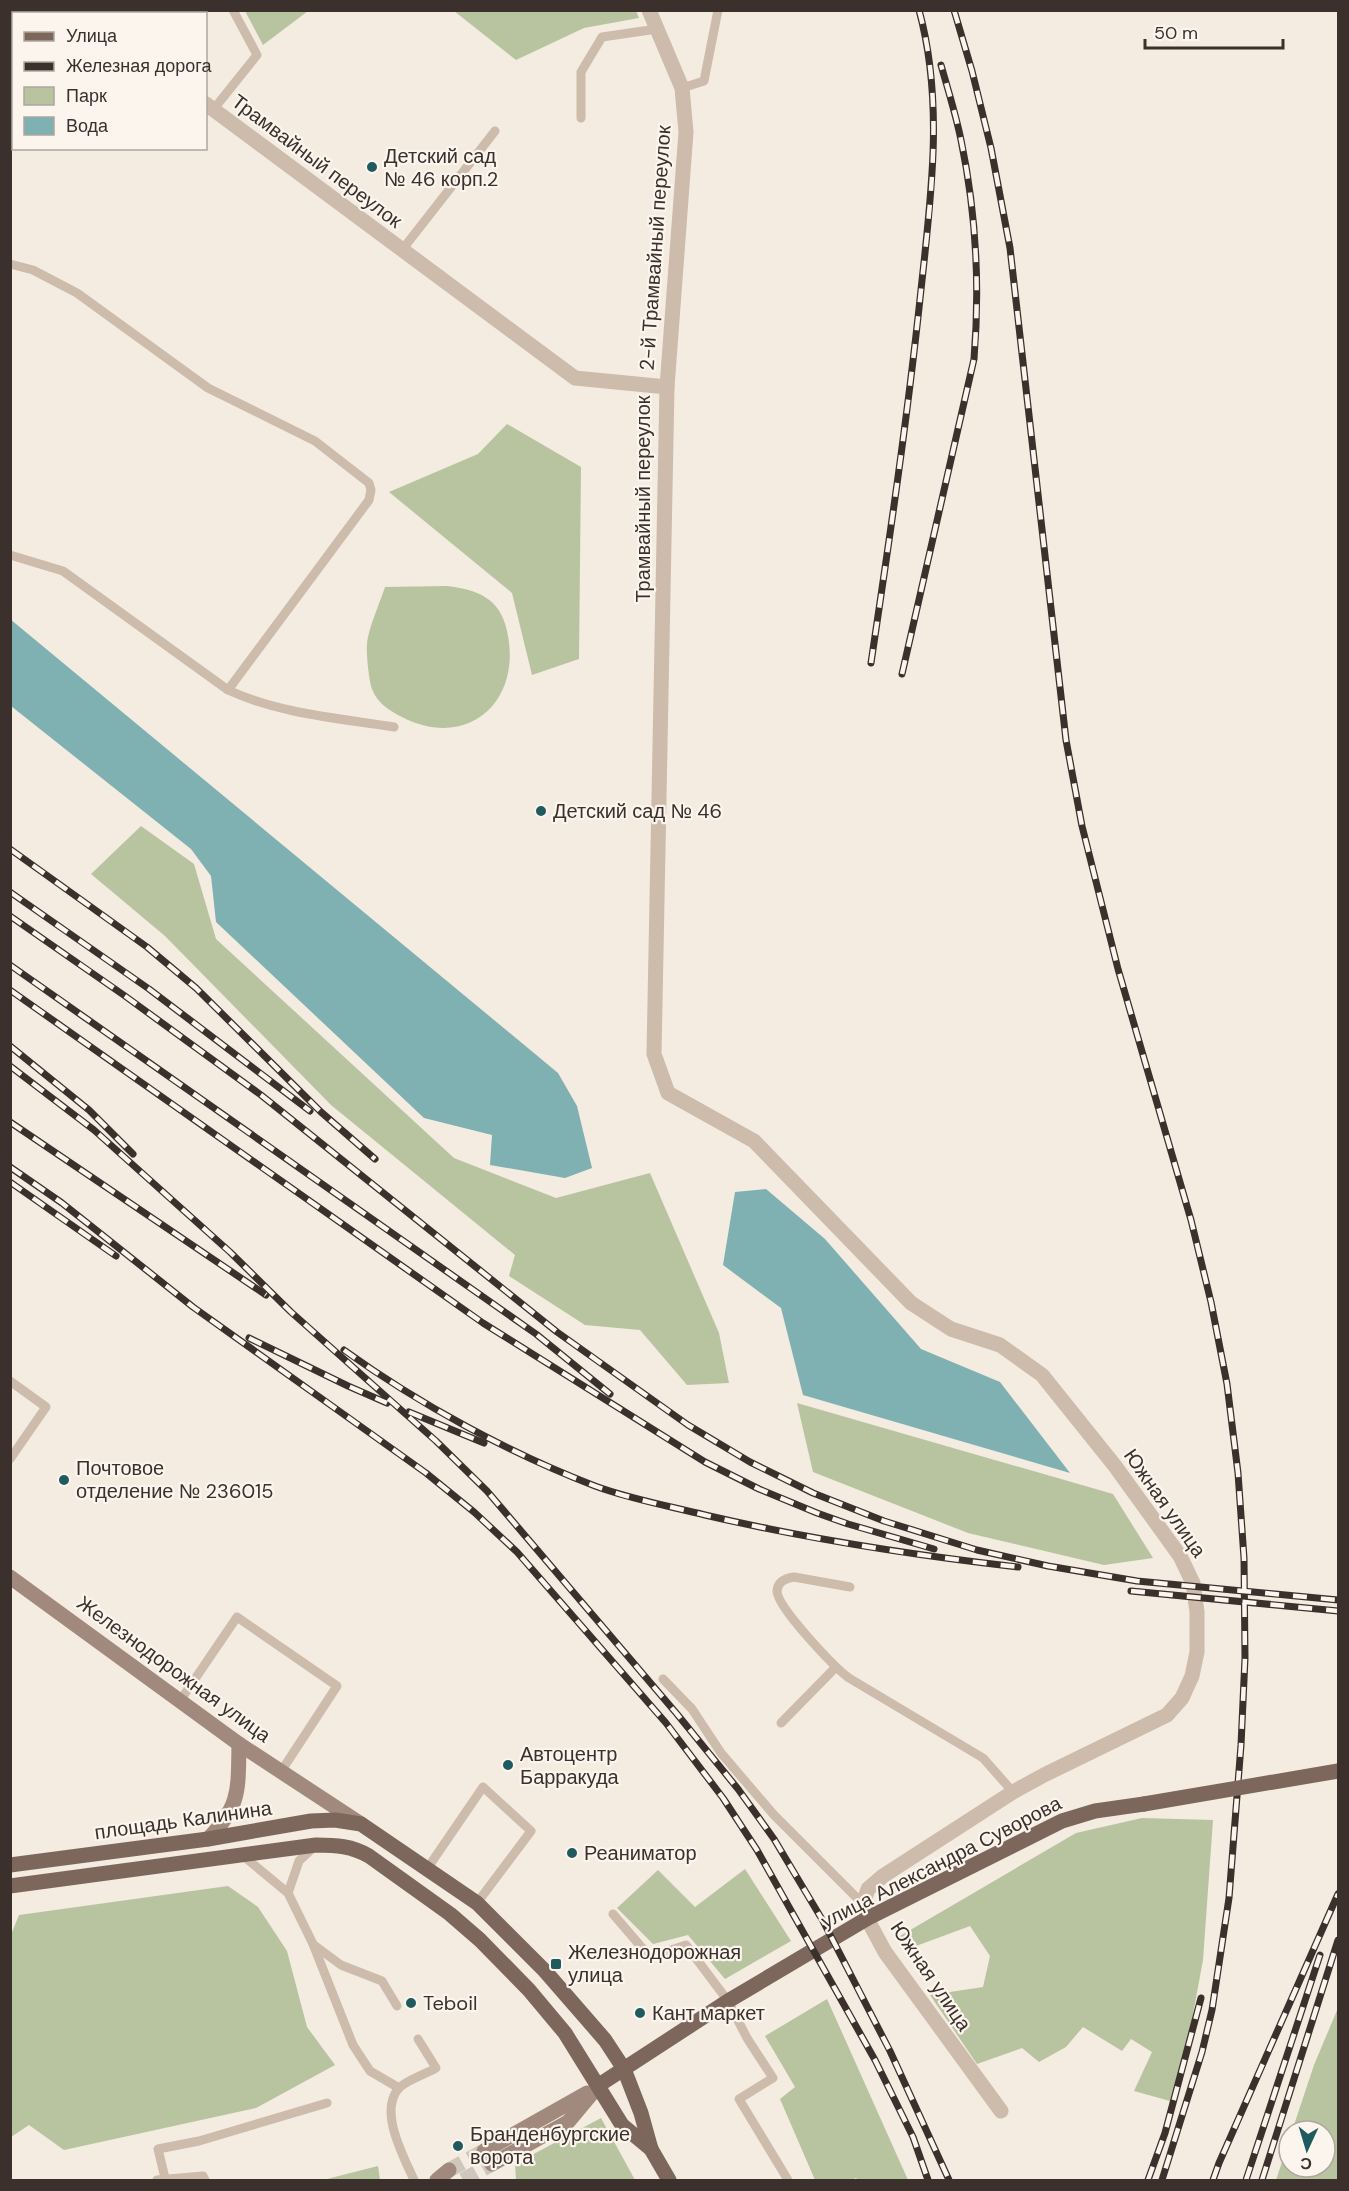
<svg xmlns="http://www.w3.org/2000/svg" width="1349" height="2191" viewBox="0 0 1349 2191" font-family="'DM Sans',sans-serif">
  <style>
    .green { fill: #b8c4a0 }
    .water { fill: #7fb0b2 }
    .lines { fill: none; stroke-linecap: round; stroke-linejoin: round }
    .secondary-tunnel { stroke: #cfc6bd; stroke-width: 15; stroke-dasharray: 15 8; stroke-linecap: butt }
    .lane { stroke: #cdbbac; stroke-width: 9 }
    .street { stroke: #cdbbac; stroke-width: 15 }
    .secondary { stroke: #a18a7d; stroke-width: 15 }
    .primary { stroke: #7d675c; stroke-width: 15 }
    .rail-casing { stroke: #3b302b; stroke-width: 7 }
    .rail { stroke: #fbf5ee; stroke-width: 4.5; stroke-dasharray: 14; stroke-linecap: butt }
    .primary-bridge { stroke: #7d675c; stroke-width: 15 }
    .poi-dot { fill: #1f5a5e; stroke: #fbf5ee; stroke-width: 2 }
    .labels { text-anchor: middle; stroke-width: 4.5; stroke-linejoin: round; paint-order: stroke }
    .poi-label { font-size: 20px; fill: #3b302b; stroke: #fbf5ee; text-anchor: start }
    .street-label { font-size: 20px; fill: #3b302b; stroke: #fbf5ee }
  </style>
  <rect width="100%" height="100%" fill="#f4ebe1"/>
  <g class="green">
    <polygon points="245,11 308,11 263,45"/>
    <polygon points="636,11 639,18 584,28 516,60 454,11"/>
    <polygon points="507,424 581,467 579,659 532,675 512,593 389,492 478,454"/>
    <path d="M447 586C478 590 500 598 507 631 523 701 468 751 402 717 390 711 377 703 372 689 369 681 366 653 367 644 368 630 380 602 385 587Z"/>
    <polygon points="141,826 194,864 216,939 454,1158 556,1198 650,1173 719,1333 729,1383 687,1385 640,1330 585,1325 509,1276 515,1255 331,1105 165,936 91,874"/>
    <polygon points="797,1403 1113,1494 1153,1558 1104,1565 968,1533 813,1472"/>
    <polygon points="1142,1818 1213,1820 1203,1960 1188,2041 1170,2101 1134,2091 1152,2052 1131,2039 1122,2051 1083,2027 1066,2047 1039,2062 1022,2048 977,2064 930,1995 983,1987 990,1956 970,1926 908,1949 900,1936 1076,1833"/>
    <polygon points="745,1869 791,1941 725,1979 688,1935 653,1944 617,1908 658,1870 695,1907"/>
    <polygon points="228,1886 258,1907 287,1951 307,2027 335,2065 256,2108 64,2150 29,2125 11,2137 10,1937 19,1915"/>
    <polygon points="827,1999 908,2180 858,2180 856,2178 852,2180 815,2180 780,2099 795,2087 765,2036"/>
    <polygon points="1338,2008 1338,2180 1276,2180 1289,2141 1289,2167 1325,2167 1325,2131 1292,2131 1314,2065"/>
    <polygon points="601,2118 635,2180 516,2180 515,2164"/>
    <polygon points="378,2166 380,2180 323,2180"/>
  </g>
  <g class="water">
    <polygon points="10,619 558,1073 577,1106 592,1168 565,1178 490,1165 492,1135 424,1118 216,922 211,876 191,849 11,706"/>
    <polygon points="766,1189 825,1239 921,1349 1000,1382 1070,1473 803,1395 781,1308 723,1265 735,1192"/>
  </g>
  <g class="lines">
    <g class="secondary-tunnel">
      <polyline points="449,2170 484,2151"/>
      <polyline points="463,2180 492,2164"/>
    </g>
    <g class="lane">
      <polyline points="682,88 704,81 718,10"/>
      <polyline points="213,110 257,55 233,10"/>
      <polyline points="581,118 581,72 602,37 657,29"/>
      <polyline points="402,250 495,131"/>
      <polyline points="10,264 33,270 77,293 208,388 315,441 369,483 371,490 369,500 228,690"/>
      <path d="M10 555 63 571 228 690C280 714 338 718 394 727"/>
      <polyline points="10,1381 46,1407 10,1459"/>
      <path d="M850 1587 794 1577C786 1578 778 1581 777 1591 777 1607 834 1667 849 1678L983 1758 1013 1792"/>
      <polyline points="663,1679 692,1709 721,1753 774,1815 863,1904"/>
      <polyline points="180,1701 237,1617 337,1686 282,1770"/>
      <polyline points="781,1723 835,1668"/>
      <polyline points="241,1854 288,1893 313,1944 353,2045 370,2071 399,2088"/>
      <polyline points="427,1869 483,1787 531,1831 477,1903"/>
      <polyline points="288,1893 299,1861 314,1847"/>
      <polyline points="613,1914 650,1957 686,1945 728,2001 747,2038 773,2078 739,2099 788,2180"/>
      <polyline points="314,1945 341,1965 382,1981 397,2006"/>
      <polyline points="165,2178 158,2149 199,2141 327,2103"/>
      <polyline points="157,2180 203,2176 205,2180"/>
      <path d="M414 2180C404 2157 378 2111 399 2088 405 2081 428 2073 436 2068L418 2039"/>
    </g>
    <g class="street">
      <polyline points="89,10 93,14"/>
      <polyline points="649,10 682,88 686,132 667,387 654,1054 668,1093 754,1141 911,1303 951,1329 1000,1345 1042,1375 1115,1466 1180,1556 1193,1583 1197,1612 1197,1652 1192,1676 1182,1698 1167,1715 1044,1775 1013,1792 883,1876 868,1889 863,1904 871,1926 885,1952 1001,2111"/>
      <polyline points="206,104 575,378 667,387"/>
    </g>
    <g class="secondary">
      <polyline points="10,1577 239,1744 361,1824"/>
      <path d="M208 1839C241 1805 238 1790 239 1744"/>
      <polyline points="484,2151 587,2093"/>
      <polyline points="492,2164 568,2122 599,2085"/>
      <polyline points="437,2180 449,2170"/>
    </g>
    <g class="primary">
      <polyline points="10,1865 208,1839 311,1821 335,1820 361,1824 477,1903 545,1971 605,2040 624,2069 641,2113 651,2149 669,2180"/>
      <path d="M10 1886 316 1845C336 1845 352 1846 369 1856L450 1914 480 1940 529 1990 565 2033 622 2125 651 2149"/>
      <polyline points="599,2085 728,2001 868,1918 1062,1821 1095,1811 1144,1804"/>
    </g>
    <defs>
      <g id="rail">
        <polyline points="954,10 972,71 991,148 1010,248 1066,740 1082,826 1118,969 1191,1220 1211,1302 1227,1384 1238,1473 1244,1558 1245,1658 1241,1745 1229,1898 1212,2010 1202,2052 1162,2180"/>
        <path d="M871 663C889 542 907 421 920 299 930 204 945 105 919 10"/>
        <path d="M902 674 974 359C980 286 976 212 961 140 956 115 948 90 941 65"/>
        <polyline points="10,849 147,947 196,988 321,1112 375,1159"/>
        <polyline points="10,892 149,989 310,1111"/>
        <polyline points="10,916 125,996 261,1095 557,1332 688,1425 750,1462 813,1493 884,1521 977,1550 1048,1566 1137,1581 1338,1600"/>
        <polyline points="10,965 536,1334 610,1394"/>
        <polyline points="10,990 483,1323 705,1462 759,1489 817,1513 848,1524 934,1549"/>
        <polyline points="10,1046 89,1110 133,1154"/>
        <polyline points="10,1066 94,1130 230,1252 291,1312 436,1441 487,1491 677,1714 738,1789 774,1839 823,1921 890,2051 949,2180"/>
        <polyline points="10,1122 266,1295"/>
        <polyline points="10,1167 62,1203 193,1307 426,1473 474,1512 517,1552 666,1723 723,1798 757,1850 875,2060 913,2137 928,2180"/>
        <polyline points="10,1182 116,1256"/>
        <polyline points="249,1338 348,1386 387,1403"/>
        <path d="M344 1350C419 1404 509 1453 595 1486 630 1499 669 1506 705 1515 808 1539 912 1555 1018 1567"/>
        <polyline points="409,1412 484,1443"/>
        <polyline points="1131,1591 1338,1611"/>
        <polyline points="1148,2180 1165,2133 1201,1998"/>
        <polyline points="1213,2180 1219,2163 1338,1894"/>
        <polyline points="1246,2180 1320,1955"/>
        <polyline points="1262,2180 1338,1940"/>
      </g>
    </defs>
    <use href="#rail" class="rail-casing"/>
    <use href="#rail" class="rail"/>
    <polyline class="primary-bridge" points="1144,1804 1338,1771"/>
  </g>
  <g class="poi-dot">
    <circle cx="372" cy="167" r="6"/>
    <circle cx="541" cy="811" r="6"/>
    <circle cx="64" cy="1480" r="6"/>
    <circle cx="508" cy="1765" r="6"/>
    <circle cx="572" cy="1853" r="6"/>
    <rect x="550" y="1958" width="12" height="12" rx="3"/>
    <circle cx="411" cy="2003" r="6"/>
    <circle cx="640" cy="2013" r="6"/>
    <circle cx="458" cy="2146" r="6"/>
  </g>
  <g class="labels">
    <g class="poi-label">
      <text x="384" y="163">Детский сад<tspan x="384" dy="23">№ 46 корп.2</tspan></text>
      <text x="553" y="818">Детский сад № 46</text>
      <text x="76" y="1475">Почтовое<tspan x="76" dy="23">отделение № 236015</tspan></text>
      <text x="520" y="1761">Автоцентр<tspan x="520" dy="23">Барракуда</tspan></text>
      <text x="584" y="1860">Реаниматор</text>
      <text x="568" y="1959">Железнодорожная<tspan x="568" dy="23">улица</tspan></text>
      <text x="423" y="2010">Teboil</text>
      <text x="652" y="2020">Кант маркет</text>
      <text x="470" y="2141">Бранденбургские<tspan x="470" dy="23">ворота</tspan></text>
    </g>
    <g class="street-label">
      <text transform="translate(317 161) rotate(37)" y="7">Трамвайный переулок</text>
      <text transform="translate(655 248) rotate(-86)" y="7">2-й Трамвайный переулок</text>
      <text transform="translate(643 499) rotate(-90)" y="7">Трамвайный переулок</text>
      <text transform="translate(1165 1503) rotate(55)" y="7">Южная улица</text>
      <text transform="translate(174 1669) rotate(36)" y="7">Железнодорожная улица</text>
      <text transform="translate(183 1820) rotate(-8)" y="7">площадь Калинина</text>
      <text transform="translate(941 1862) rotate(-27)" y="7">улица Александра Суворова</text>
      <text transform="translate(931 1976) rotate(56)" y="7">Южная улица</text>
    </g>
  </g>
  <rect width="1349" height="2191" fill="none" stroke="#3b302b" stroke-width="24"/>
  <rect x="12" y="12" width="195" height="138" fill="#fbf5ee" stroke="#aea6a0" stroke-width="1.5"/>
  <rect x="24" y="32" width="30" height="9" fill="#7d675c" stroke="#aea6a0" stroke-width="1.5"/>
  <text x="66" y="42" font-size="18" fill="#3b302b">Улица</text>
  <rect x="24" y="62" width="30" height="9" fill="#3b302b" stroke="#aea6a0" stroke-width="1.5"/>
  <text x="66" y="72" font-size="18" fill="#3b302b">Железная дорога</text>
  <rect x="24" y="87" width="30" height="18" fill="#b8c4a0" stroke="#aea6a0" stroke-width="1.5"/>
  <text x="66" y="102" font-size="18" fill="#3b302b">Парк</text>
  <rect x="24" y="117" width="30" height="18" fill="#7fb0b2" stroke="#aea6a0" stroke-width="1.5"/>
  <text x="66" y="132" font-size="18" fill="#3b302b">Вода</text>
  <g transform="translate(1307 2149) rotate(184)"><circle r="28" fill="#fbf5ee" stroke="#aea6a0" stroke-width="1.5"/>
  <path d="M0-4.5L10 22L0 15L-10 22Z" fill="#1f5a5e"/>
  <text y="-9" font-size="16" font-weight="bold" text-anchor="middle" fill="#3b302b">С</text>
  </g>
  <path d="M1145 39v9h138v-9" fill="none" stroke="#3b302b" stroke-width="3"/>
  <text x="1154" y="39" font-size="18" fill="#3b302b" stroke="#fbf5ee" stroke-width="4.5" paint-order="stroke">50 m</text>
</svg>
